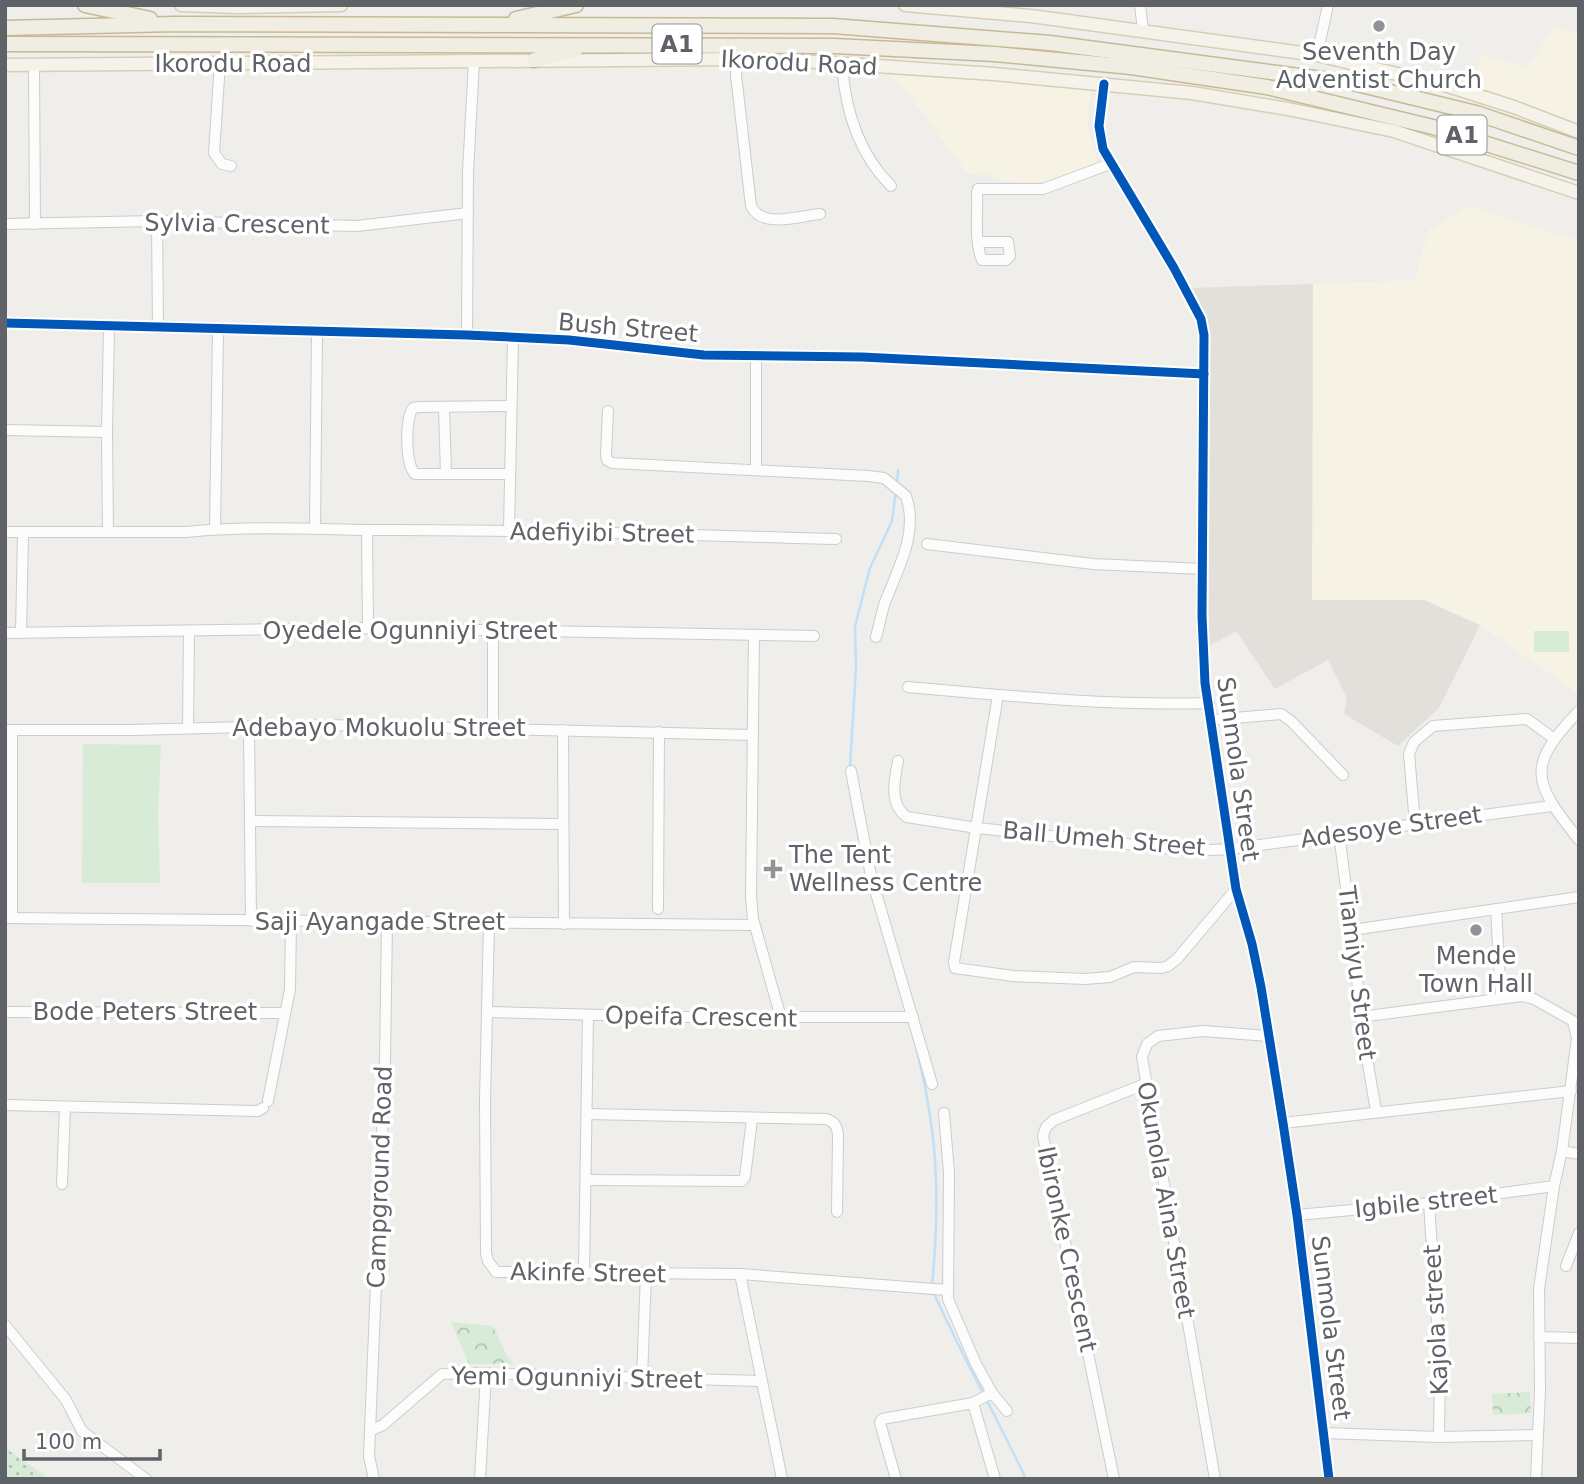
<svg xmlns="http://www.w3.org/2000/svg" width="1584" height="1484" viewBox="0 0 1584 1484" font-family="'DejaVu Sans',sans-serif">
  <style>
    .commercial { fill: #f7f3e4 }
    .education { fill: #e2e0da }
    .grass { fill: url(#grass-dots) }
    .park { fill: url(#park-crowns) }
    .garden { fill: #d8ebd6 }
    .lines { fill: none; stroke-linecap: round; stroke-linejoin: round }
    .stream { stroke: #bfe0f9; stroke-width: 2.5 }
    .minor-casing { stroke: #cbcccc; stroke-width: 12 }
    .major-casing { stroke: #d7ceb8; stroke-width: 15 }
    .highway-casing { stroke: #c8b996; stroke-width: 17 }
    .minor { stroke: #fdfcfc; stroke-width: 10 }
    .major { stroke: #f4f2e9; stroke-width: 12 }
    .highway { stroke: #f0ede3; stroke-width: 14 }
    .cycleway-casing { stroke: #fff; stroke-width: 13 }
    .cycleway { stroke: #0057b8; stroke-width: 9 }
    .poi-dot { fill: #919496; stroke: #fff; stroke-width: 2.5 }
    .labels { text-anchor: middle; stroke-width: 7; stroke-linejoin: round; paint-order: stroke }
    .shield { fill: #fff; stroke: #8f9295; stroke-width: 2 }
    .shield-label { font-size: 23px; font-weight: bold; fill: #5f6368 }
    .poi-label { font-size: 24px; fill: #5f6368; stroke: #fff }
    .street-label { font-size: 24px; fill: #5f6368; stroke: #fff }
  </style>
  <defs>
    <pattern id="grass-dots" width="8" height="8" patternUnits="userSpaceOnUse" patternTransform="scale(1.75)"><rect width="8" height="8" fill="#d8ebd6"/><path d="M2 2h.1M6 6h.1" fill="none" stroke="#b2c2b1" stroke-width="1.8" stroke-linecap="round"/></pattern>
    <pattern id="park-crowns" width="20" height="18" patternUnits="userSpaceOnUse" patternTransform="scale(1.75)"><rect width="20" height="18" fill="#d8ebd6"/><path d="M2 6a3 3 0 1 1 6 0M12 15a3 3 0 1 1 6 0" fill="none" stroke="#b2c2b1"/></pattern>
  </defs>
  <rect width="100%" height="100%" fill="#efeeea"/>
  <g class="commercial">
    <polygon points="1554,26 1579,34 1579,123 1471,86 1481,55 1528,67"/>
    <polygon points="889,75 978,79 1090,90 1088,127 1097,164 1041,182 994,180 993,175 968,174 907,92"/>
    <polygon points="1469,206 1579,241 1579,694 1480,625 1424,600 1312,600 1313,284 1415,280 1429,230"/>
  </g>
  <polygon class="education" points="1313,284 1312,600 1424,600 1480,625 1439,708 1398,746 1344,714 1347,698 1328,660 1275,689 1236,631 1207,647 1208,320 1190,288"/>
  <polygon class="grass" points="5,1448 50,1479 5,1479"/>
  <g class="park">
    <polygon points="451,1322 493,1326 507,1356 514,1364 469,1364"/>
    <polygon points="1530,1392 1531,1413 1493,1415 1492,1394"/>
  </g>
  <g class="garden">
    <rect x="1534" y="631" width="35" height="21"/>
    <polygon points="83,744 161,745 158,814 160,883 82,883"/>
  </g>
  <g class="lines">
    <g class="stream">
      <polyline points="897,484 898,470"/>
      <polyline points="850,767 856,668 855,626 870,568 892,521 896,491"/>
      <polyline points="849,784 863,860"/>
      <path d="M915 1042C937 1129 941 1195 932 1285"/>
      <path d="M933 1291C961 1355 996 1415 1026 1479"/>
    </g>
    <defs>
      <g id="minor">
        <polyline points="1140,5 1143,30"/>
        <polyline points="1317,55 1328,5"/>
        <path d="M737 59 736 75 751 206C762 229 799 216 820 214"/>
        <polyline points="220,63 214,153 222,164 231,166"/>
        <path d="M842 64C845 109 859 154 891 186"/>
        <polyline points="34,65 35,224"/>
        <polyline points="1104,84 1099,126 1103,149 1174,268 1201,319 1204,335 1202,616 1205,683 1236,889 1252,944 1261,987 1283,1123 1297,1215 1329,1479"/>
        <polyline points="157,221 158,328"/>
        <polyline points="5,224 157,221 357,226 468,213"/>
        <path d="M979 242H1008L1010 256 1006 260H982C974 242 978 212 977 192L978 189H1043L1110 164"/>
        <polyline points="5,323 467,335 569,340 704,355 862,357 1204,374"/>
        <polyline points="467,335 468,172 474,61"/>
        <polyline points="756,355 756,469"/>
        <polyline points="444,407 446,474"/>
        <path d="M608 411 606 455 607 460 612 463 868 476 884 478 906 496C919 534 897 570 884 605 881 616 879 626 876 637"/>
        <polyline points="5,430 107,432"/>
        <path d="M510 474H415C405 464 405 419 413 408L419 407 511 406"/>
        <polyline points="215,529 218,329"/>
        <polyline points="315,529 317,331"/>
        <polyline points="367,530 368,628"/>
        <polyline points="509,530 513,338"/>
        <polyline points="108,531 107,432 109,326"/>
        <path d="M5 532H186C255 525 325 530 394 530 541 530 689 535 836 539"/>
        <polyline points="927,544 1093,564 1203,569"/>
        <polyline points="5,633 368,628 814,636"/>
        <polyline points="21,633 23,533"/>
        <polyline points="754,635 751,897 753,919 781,1018"/>
        <path d="M908 687C1009 696 1108 706 1209 703"/>
        <polyline points="998,695 954,962 955,968 1013,976 1085,979 1110,977 1134,967 1161,968 1168,966 1177,959 1236,889"/>
        <path d="M1579 711C1525 767 1533 782 1579 840"/>
        <polyline points="1211,720 1281,714 1291,721 1343,775"/>
        <polyline points="249,726 251,921"/>
        <polyline points="188,728 189,631"/>
        <polyline points="493,729 493,631"/>
        <polyline points="5,730 132,730 326,725 753,735"/>
        <polyline points="12,730 12,918"/>
        <polyline points="563,730 564,924"/>
        <path d="M898 761C894 781 889 805 907 817L977 828 1192 851 1230 849 1551 806"/>
        <polyline points="851,771 871,876 932,1084"/>
        <polyline points="250,821 563,824"/>
        <polyline points="1415,824 1409,754 1414,742 1433,726 1527,719 1553,738"/>
        <polyline points="1339,834 1356,964 1360,1017 1376,1111"/>
        <polyline points="658,909 659,732"/>
        <polyline points="1496,909 1501,998"/>
        <polyline points="5,918 754,925"/>
        <polyline points="489,922 485,1101 486,1253 488,1261 496,1272 740,1274 947,1290"/>
        <polyline points="1352,930 1579,897"/>
        <polyline points="5,1012 285,1013"/>
        <polyline points="488,1012 677,1017 913,1017"/>
        <polyline points="1360,1017 1522,996 1534,999 1573,1021 1577,1038 1562,1151 1554,1186 1539,1289 1540,1391 1536,1479"/>
        <polyline points="268,1101 290,989 291,922"/>
        <polyline points="5,1105 258,1111 263,1108"/>
        <polyline points="944,1113 949,1173 948,1299 976,1364 992,1393 1007,1411"/>
        <path d="M588 1114 826 1119C835 1122 837 1126 838 1135L837 1212"/>
        <polyline points="1283,1123 1571,1091"/>
        <polyline points="1562,1151 1579,1154"/>
        <polyline points="586,1180 742,1181 745,1177 752,1119"/>
        <polyline points="62,1184 65,1107"/>
        <polyline points="1429,1203 1440,1370 1439,1437"/>
        <polyline points="1297,1215 1429,1203 1554,1186"/>
        <polyline points="1566,1266 1579,1233"/>
        <polyline points="584,1272 588,1016"/>
        <polyline points="740,1274 782,1479"/>
        <polyline points="5,1325 66,1400 82,1431 146,1479"/>
        <polyline points="1539,1337 1579,1338"/>
        <polyline points="642,1378 646,1274"/>
        <polyline points="992,1393 973,1403 995,1479"/>
        <polyline points="370,1431 383,1425 442,1374 472,1373 761,1381"/>
        <polyline points="1324,1433 1439,1437 1538,1435"/>
        <polyline points="374,1479 369,1456 385,1061 387,922"/>
        <polyline points="480,1479 486,1374"/>
        <polyline points="896,1479 880,1423 882,1419 973,1403"/>
        <polyline points="1114,1479 1043,1136 1046,1127 1054,1120 1145,1084"/>
        <polyline points="1215,1479 1142,1057 1147,1044 1158,1036 1203,1031 1268,1036"/>
      </g>
      <g id="major">
        <polyline points="181,5 237,7 341,5"/>
        <polyline points="905,5 1031,16 1317,55 1448,86 1514,107 1579,132"/>
        <polyline points="5,65 737,59 818,62 994,74 1192,93 1288,109 1394,131 1579,193"/>
      </g>
      <g id="highway">
        <polyline points="85,5 150,19"/>
        <polyline points="516,19 576,5"/>
        <polyline points="5,28 175,24 833,26 1050,43 1353,83 1476,113 1579,148"/>
        <polyline points="5,44 834,46 995,54 1131,67 1267,87 1433,127 1579,173"/>
        <polyline points="534,60 576,49"/>
      </g>
    </defs>
    <use href="#minor" class="minor-casing"/>
    <use href="#major" class="major-casing"/>
    <use href="#highway" class="highway-casing"/>
    <use href="#minor" class="minor"/>
    <use href="#major" class="major"/>
    <use href="#highway" class="highway"/>
    <defs>
      <g id="cycleway">
        <polyline points="1104,84 1099,126 1103,149 1174,268 1201,319 1204,335 1202,616 1205,683 1236,889 1252,944 1261,987 1283,1123 1297,1215 1329,1479"/>
        <polyline points="5,323 467,335 569,340 704,355 862,357 1204,374"/>
      </g>
    </defs>
    <use href="#cycleway" class="cycleway-casing"/>
    <use href="#cycleway" class="cycleway"/>
  </g>
  <g class="poi-dot">
    <circle cx="1379" cy="26" r="7"/>
    <path d="M769.5 858.5h7v7h7v7h-7v7h-7v-7h-7v-7h7z"/>
    <circle cx="1476" cy="930" r="7"/>
  </g>
  <g class="labels">
    <g class="shield">
      <rect x="652.5" y="24.5" width="49" height="39" rx="5"/>
      <rect x="1437.5" y="115.5" width="49" height="39" rx="5"/>
    </g>
    <g class="shield-label">
      <text x="677" y="52">A1</text>
      <text x="1462" y="143">A1</text>
    </g>
    <g class="poi-label">
      <text x="1379" y="60">Seventh Day<tspan x="1379" dy="28">Adventist Church</tspan></text>
      <text x="789" y="863" text-anchor="start">The Tent<tspan x="789" dy="28">Wellness Centre</tspan></text>
      <text x="1476" y="964">Mende<tspan x="1476" dy="28">Town Hall</tspan></text>
    </g>
    <g class="street-label">
      <text transform="translate(799 63) rotate(3)" y="8">Ikorodu Road</text>
      <text x="233" y="72">Ikorodu Road</text>
      <text transform="translate(237 224) rotate(1)" y="8">Sylvia Crescent</text>
      <text transform="translate(628 328) rotate(5)" y="8">Bush Street</text>
      <text transform="translate(602 533) rotate(1)" y="8">Adefiyibi Street</text>
      <text x="410" y="639">Oyedele Ogunniyi Street</text>
      <text x="379" y="736">Adebayo Mokuolu Street</text>
      <text transform="translate(1238 769) rotate(82)" y="8">Sunmola Street</text>
      <text transform="translate(1391 827) rotate(-8)" y="8">Adesoye Street</text>
      <text transform="translate(1104 839) rotate(5)" y="8">Ball Umeh Street</text>
      <text x="380" y="930">Saji Ayangade Street</text>
      <text transform="translate(1357 973) rotate(83)" y="8">Tiamiyu Street</text>
      <text x="145" y="1020">Bode Peters Street</text>
      <text transform="translate(701 1017) rotate(1)" y="8">Opeifa Crescent</text>
      <text transform="translate(380 1177) rotate(-88)" y="8">Campground Road</text>
      <text transform="translate(1166 1200) rotate(80)" y="8">Okunola Aina Street</text>
      <text transform="translate(1426 1202) rotate(-6)" y="8">Igbile street</text>
      <text transform="translate(1067 1249) rotate(78)" y="8">Ibironke Crescent</text>
      <text transform="translate(588 1273) rotate(1)" y="8">Akinfe Street</text>
      <text transform="translate(1436 1320) rotate(-93)" y="8">Kajola street</text>
      <text transform="translate(1331 1328) rotate(83)" y="8">Sunmola Street</text>
      <text transform="translate(577 1378) rotate(1)" y="8">Yemi Ogunniyi Street</text>
    </g>
  </g>
  <rect width="1584" height="1484" fill="none" stroke="#5f6368" stroke-width="14"/>
  <path d="M24 1449v10h136v-10" fill="none" stroke="#5f6368" stroke-width="3.5"/>
  <text x="35" y="1449" font-size="21" fill="#5f6368" stroke="#ffffff" stroke-width="5" paint-order="stroke">100 m</text>
</svg>
